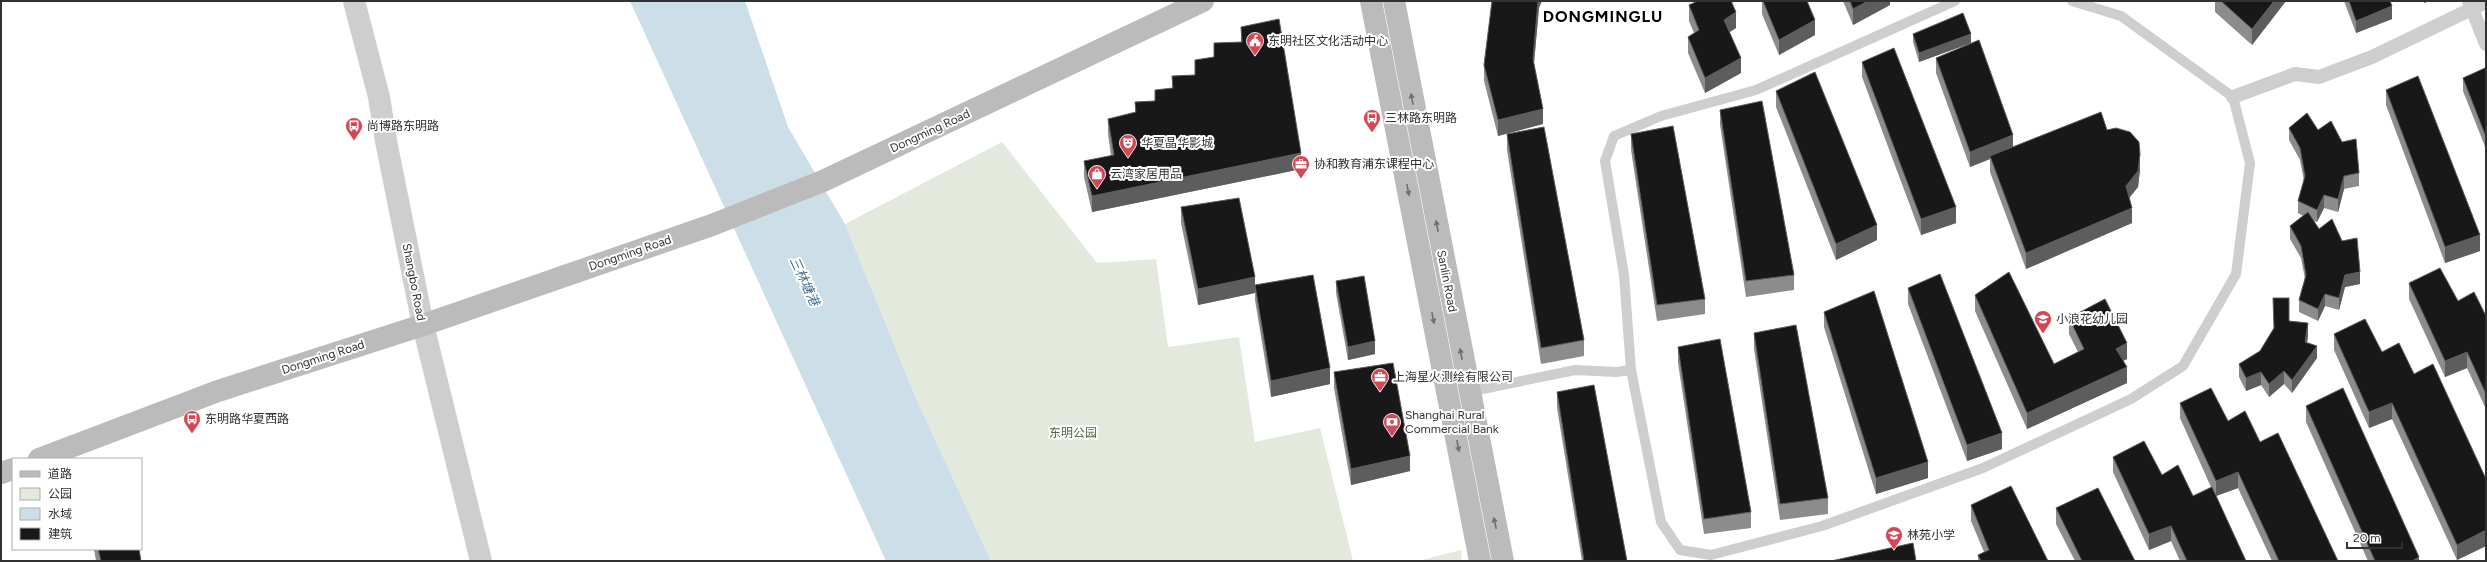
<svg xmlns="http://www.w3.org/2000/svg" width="2487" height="562" viewBox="0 0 2487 562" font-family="Figtree,'Noto Sans SC',sans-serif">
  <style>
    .green { fill: #e4e9de }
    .water { fill: #ccdee7 }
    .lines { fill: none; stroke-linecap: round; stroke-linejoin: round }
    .service { stroke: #cecece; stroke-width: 10 }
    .pedestrian { stroke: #cecece; stroke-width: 14 }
    .tertiary { stroke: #cecece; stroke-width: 22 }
    .secondary { stroke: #bbb; stroke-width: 22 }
    .wall { fill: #8c8c8c }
    .shaded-wall { fill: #5d5d5d }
    .building { fill: #181818; stroke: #5d5d5d }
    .oneway { fill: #6f6f6f }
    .labels { text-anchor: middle; stroke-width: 4; stroke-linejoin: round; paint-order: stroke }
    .poi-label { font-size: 12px; fill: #313131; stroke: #fff; text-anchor: start }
    .street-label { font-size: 12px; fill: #313131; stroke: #fff }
    .park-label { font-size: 12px; fill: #556843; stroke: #fff }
    .water-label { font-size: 13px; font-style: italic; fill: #47728b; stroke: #fff }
    .district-label { font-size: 16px; font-weight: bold; letter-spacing: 1px; fill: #000; stroke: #fff }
  </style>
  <rect width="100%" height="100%" fill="#fff"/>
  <g class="green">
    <polygon points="1002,142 1097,263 1156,259 1168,347 1239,337 1255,442 1320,428 1353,561 991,561 915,396 845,224"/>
    <polygon points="1461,550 1462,561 1418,561"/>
  </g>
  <polygon class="water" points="630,1 745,1 788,127 845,224 915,396 991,561 886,561"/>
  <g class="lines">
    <g class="service">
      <polyline points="1631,370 1624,275 1605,161 1614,136 1661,116 1756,90 1955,1"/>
      <polyline points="1468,392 1575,370 1616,372 1631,370 1661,522 1680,550 1711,555 1822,526 1983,468 2131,399 2183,366 2236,274 2250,163 2233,97 2121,16 2072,1"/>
    </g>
    <g class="pedestrian">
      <polyline points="2469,1 2486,44"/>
      <polyline points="2233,97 2295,74 2319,77 2372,57 2486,2"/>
    </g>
    <polyline class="tertiary" points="354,1 379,97 386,141 423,325 481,561"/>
    <g class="secondary">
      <polyline points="1371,1 1480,561"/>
      <polyline points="1394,1 1503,561"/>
      <polyline points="39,459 218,391 423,325 712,225 823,181 1203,1"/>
      <polyline points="1,473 13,469"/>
    </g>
  </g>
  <g class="wall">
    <polygon points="1693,1 1735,1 1732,3 1736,28 1729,32 1741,73 1705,93 1688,53 1688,37 1694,33 1689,21 1689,5 1694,3"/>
    <polygon points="1762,1 1807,1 1815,35 1779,55 1762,14"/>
    <polygon points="1843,1 1890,1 1890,5 1853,25"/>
    <polygon points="2215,1 2286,1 2252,45 2215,12"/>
    <polygon points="2344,1 2390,1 2392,19 2356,33"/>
    <polygon points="1539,8 1534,63 1543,124 1498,136 1484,81 1484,65"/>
    <polygon points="1241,27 1301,169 1092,212 1084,177 1084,161 1111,156 1108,134 1108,119 1135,113 1135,102 1155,101 1172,88 1172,76 1195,75 1214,57 1241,42"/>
    <polygon points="1913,34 1971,43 1919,62 1913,42"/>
    <polygon points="1936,58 2013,147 2107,130 2140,170 2138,187 2129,198 2132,223 2026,269 1990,172 1990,159 1970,167 1936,73"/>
    <polygon points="1862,62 1956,223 1921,235 1862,77"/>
    <polygon points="2486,71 2486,149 2463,91 2463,78"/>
    <polygon points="2386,90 2480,251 2445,263 2386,105"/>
    <polygon points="1776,91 1877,240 1836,260 1776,107"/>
    <polygon points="1720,110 1794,275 1794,290 1746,297 1720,125"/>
    <polygon points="2289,128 2318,130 2342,142 2359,173 2359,186 2344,189 2338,212 2324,208 2317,222 2314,221 2319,229 2360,284 2345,287 2339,310 2325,306 2318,321 2299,312 2299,300 2305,279 2301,258 2290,239 2290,226 2303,216 2298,213 2298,201 2304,181 2300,160 2289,140"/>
    <polygon points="1507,134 1584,340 1584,356 1541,364 1507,150"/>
    <polygon points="1631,134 1705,299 1705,314 1657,321 1631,150"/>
    <polygon points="1181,207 1255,285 1330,384 1271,397 1255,300 1255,293 1198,305 1181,223"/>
    <polygon points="1336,281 1375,354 1348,360 1336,293"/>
    <polygon points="2409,283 2458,301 2486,316 2486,409 2467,368 2445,377 2409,299"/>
    <polygon points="1908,288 2002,449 1967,461 1908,304"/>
    <polygon points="1975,295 2054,364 2078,352 2069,334 2069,318 2127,359 2123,361 2127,383 2027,429 1975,311"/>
    <polygon points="1824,312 1928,478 1876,494 1824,327"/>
    <polygon points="2289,321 2308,336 2307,343 2317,358 2292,393 2284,384 2269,397 2261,385 2246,391 2239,377 2239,364 2260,351"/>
    <polygon points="1754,333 1828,498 1828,514 1780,520 1754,349"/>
    <polygon points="2334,334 2382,352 2414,374 2486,479 2486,546 2457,560 2392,419 2369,428 2334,350"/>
    <polygon points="1678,347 1751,512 1751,528 1704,534 1678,363"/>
    <polygon points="1334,372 1410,471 1351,485 1334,388"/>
    <polygon points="1557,392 1627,561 1582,561 1557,408"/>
    <polygon points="2180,403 2228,421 2260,442 2338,561 2272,561 2238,488 2216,496 2246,561 2180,561 2171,541 2149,550 2113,472 2113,457 2162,475 2193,496 2211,487 2180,418"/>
    <polygon points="2306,406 2419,561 2368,561 2306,422"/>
    <polygon points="1971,505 2048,561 1978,561 1978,555 1984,552 1971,521"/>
    <polygon points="2056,508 2135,561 2075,561 2056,524"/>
    <polygon points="94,549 139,549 141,561 96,561"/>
  </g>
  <g class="shaded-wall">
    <polygon points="1538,1 1542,1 1539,8 1533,74 1533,59"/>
    <polygon points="1868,1 1890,1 1890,5 1853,25 1853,9"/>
    <polygon points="2274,1 2286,1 2252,45 2252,29"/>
    <polygon points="2424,1 2430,1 2424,3"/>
    <polygon points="2392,6 2392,19 2356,33 2356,21"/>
    <polygon points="1736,12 1736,28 1724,36 1724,20"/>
    <polygon points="1815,20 1815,35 1779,55 1779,40"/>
    <polygon points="1971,34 1971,43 1919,62 1919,53"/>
    <polygon points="1741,58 1741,73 1705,93 1705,78"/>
    <polygon points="1543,109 1543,124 1498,136 1498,120"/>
    <polygon points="2013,135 2013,151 1990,156 1990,159 1970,167 1970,152"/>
    <polygon points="1301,153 1301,169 1092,212 1092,196"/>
    <polygon points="2140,154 2140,170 2138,187 2126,202 2126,186"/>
    <polygon points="2344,176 2344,189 2338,212 2338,199"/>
    <polygon points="2324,195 2324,208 2317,222 2317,210"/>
    <polygon points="1956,207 1956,223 1921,235 1921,219"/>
    <polygon points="2132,208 2132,223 2026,269 2026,253"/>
    <polygon points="1877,225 1877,240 1836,260 1836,244"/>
    <polygon points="2480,235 2480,251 2445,263 2445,247"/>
    <polygon points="2360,272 2360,284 2345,287 2339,310 2339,298 2345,275"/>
    <polygon points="1255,277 1255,293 1198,305 1198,289"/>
    <polygon points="2325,294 2325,306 2318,321 2318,309"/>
    <polygon points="2308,323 2308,336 2305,354 2305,342"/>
    <polygon points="1375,341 1375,354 1348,360 1348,347"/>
    <polygon points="2127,343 2127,359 2116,364 2116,349"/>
    <polygon points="2317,346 2317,358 2292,393 2292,380"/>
    <polygon points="2467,352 2467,368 2445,377 2445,361"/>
    <polygon points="2127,367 2127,383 2027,429 2027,413"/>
    <polygon points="1330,368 1330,384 1271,397 1271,381"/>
    <polygon points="2284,371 2284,384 2269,397 2269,384"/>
    <polygon points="2261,372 2261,385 2246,391 2246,378"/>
    <polygon points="2392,403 2392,419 2369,428 2369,412"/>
    <polygon points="2002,433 2002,449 1967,461 1967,445"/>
    <polygon points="1410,456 1410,471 1351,485 1351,469"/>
    <polygon points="1928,462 1928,478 1876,494 1876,478"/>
    <polygon points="2238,472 2238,488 2216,496 2216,481"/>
    <polygon points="2171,526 2171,541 2149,550 2149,534"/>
    <polygon points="2486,530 2486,546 2457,560 2457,545"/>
    <polygon points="2419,557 2419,561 2412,561"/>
  </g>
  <g class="building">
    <polygon points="1492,1 1538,1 1533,59 1543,109 1498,120 1484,65"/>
    <polygon points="1698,1 1731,1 1736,12 1724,20 1741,58 1705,78 1688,37 1699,30 1689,5"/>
    <polygon points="1763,1 1807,1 1815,20 1779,40"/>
    <polygon points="1850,1 1868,1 1853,9"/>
    <polygon points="2221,1 2274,1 2252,29"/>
    <polygon points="2349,1 2390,1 2392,6 2356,21"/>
    <polygon points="1963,13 1971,34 1919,53 1913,34"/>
    <polygon points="1279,19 1301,153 1092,196 1084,161 1114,155 1108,119 1136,112 1135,102 1155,101 1155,90 1173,88 1172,76 1195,75 1195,60 1214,57 1214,43 1242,42 1241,27"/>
    <polygon points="1979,40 2013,135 1970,152 1936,58"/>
    <polygon points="1894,48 1956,207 1921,219 1862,62"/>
    <polygon points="2485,68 2486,71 2486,137 2463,78"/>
    <polygon points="1815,72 1877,225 1836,244 1776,91"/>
    <polygon points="2418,76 2480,235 2445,247 2386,90"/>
    <polygon points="1762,101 1794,275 1746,281 1720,110"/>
    <polygon points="2101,112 2107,130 2116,128 2130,132 2139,142 2140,154 2138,171 2126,186 2132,208 2026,253 1990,156"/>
    <polygon points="2307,113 2318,130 2331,121 2342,142 2356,139 2359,173 2344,176 2338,199 2324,195 2317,210 2298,201 2305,176 2300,148 2289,128"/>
    <polygon points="1673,126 1705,299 1657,305 1631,134"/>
    <polygon points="1544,127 1584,340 1541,348 1507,134"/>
    <polygon points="1239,198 1255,277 1198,289 1181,207"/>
    <polygon points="2308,212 2319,229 2332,219 2342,241 2357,238 2360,272 2345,275 2339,298 2325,294 2318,309 2299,300 2306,275 2301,246 2290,226"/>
    <polygon points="2440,268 2458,301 2474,292 2486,316 2486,394 2467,352 2445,361 2409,283"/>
    <polygon points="2009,272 2054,364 2084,349 2069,318 2105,299 2127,343 2116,349 2127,367 2027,413 1975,295"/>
    <polygon points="1940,274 2002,433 1967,445 1908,288"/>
    <polygon points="1313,275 1330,368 1271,381 1255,285"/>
    <polygon points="1364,276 1375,341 1348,347 1336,281"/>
    <polygon points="1874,291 1928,462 1876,478 1824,312"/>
    <polygon points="2273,298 2289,298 2289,321 2308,323 2305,342 2317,346 2292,380 2284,371 2269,384 2261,372 2246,378 2239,364 2260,351 2274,328"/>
    <polygon points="2365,319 2382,352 2399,343 2414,374 2433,364 2486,479 2486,530 2457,545 2392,403 2369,412 2334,334"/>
    <polygon points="1796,325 1828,498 1780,504 1754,333"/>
    <polygon points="1720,339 1751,512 1704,519 1678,347"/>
    <polygon points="1393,363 1410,456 1351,469 1334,372"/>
    <polygon points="1594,385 1627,561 1584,561 1557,392"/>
    <polygon points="2211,388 2228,421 2245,411 2260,442 2278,433 2338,561 2279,561 2238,472 2216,481 2180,403"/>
    <polygon points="2343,388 2419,557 2412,561 2375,561 2306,406"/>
    <polygon points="2144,441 2162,475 2178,465 2193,496 2212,487 2246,561 2187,561 2171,526 2149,534 2113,457"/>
    <polygon points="2011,486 2048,561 1981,561 1978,555 1989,550 1971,505"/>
    <polygon points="2098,488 2135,561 2082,561 2056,508"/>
    <polygon points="1913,543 1916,561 1831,561"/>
    <polygon points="98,549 139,549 141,561 101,561"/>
  </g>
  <defs><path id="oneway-solid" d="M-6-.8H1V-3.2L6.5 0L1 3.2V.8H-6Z"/></defs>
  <g class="oneway">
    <use href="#oneway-solid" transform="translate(1412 99) rotate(-101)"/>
    <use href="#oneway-solid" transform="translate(1408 190) rotate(79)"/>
    <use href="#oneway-solid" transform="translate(1437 226) rotate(-101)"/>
    <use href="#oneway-solid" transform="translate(1433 318) rotate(79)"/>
    <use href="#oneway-solid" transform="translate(1461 354) rotate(-101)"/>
    <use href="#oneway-solid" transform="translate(1458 446) rotate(79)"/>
    <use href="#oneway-solid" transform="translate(1495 523) rotate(-102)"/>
  </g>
  <defs>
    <symbol id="civic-pin" viewBox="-11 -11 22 30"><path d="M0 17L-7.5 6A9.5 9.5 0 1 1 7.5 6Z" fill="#d34856" stroke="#fff"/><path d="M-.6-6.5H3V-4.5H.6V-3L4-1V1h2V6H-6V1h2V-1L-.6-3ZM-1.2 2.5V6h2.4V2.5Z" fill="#fff"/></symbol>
    <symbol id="bus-pin" viewBox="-11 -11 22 30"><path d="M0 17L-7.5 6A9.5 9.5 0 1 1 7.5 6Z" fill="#d34856" stroke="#fff"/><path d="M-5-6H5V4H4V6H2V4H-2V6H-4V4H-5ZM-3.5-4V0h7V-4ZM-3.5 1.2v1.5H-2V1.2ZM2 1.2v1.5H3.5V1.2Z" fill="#fff"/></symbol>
    <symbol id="theatre-pin" viewBox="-11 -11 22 30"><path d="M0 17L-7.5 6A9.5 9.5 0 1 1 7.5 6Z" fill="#d34856" stroke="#fff"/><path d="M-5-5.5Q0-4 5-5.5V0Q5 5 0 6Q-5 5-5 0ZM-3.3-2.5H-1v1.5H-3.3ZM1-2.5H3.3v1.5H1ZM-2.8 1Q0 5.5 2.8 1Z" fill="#fff"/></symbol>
    <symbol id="office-pin" viewBox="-11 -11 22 30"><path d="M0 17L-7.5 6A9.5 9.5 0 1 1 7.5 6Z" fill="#d34856" stroke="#fff"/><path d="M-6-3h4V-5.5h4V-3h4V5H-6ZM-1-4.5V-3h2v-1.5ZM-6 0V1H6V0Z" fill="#fff"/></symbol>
    <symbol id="shop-pin" viewBox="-11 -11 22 30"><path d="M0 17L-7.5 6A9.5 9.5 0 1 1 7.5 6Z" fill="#d34856" stroke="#fff"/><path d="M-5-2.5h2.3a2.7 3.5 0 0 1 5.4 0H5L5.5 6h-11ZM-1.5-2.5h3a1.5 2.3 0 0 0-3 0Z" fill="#fff"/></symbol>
    <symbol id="school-pin" viewBox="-11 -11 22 30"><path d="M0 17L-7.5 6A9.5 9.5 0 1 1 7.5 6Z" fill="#d34856" stroke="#fff"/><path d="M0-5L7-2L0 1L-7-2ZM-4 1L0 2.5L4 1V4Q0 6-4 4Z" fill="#fff"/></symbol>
    <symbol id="bank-pin" viewBox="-11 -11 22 30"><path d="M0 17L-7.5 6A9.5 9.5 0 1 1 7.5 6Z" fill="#d34856" stroke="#fff"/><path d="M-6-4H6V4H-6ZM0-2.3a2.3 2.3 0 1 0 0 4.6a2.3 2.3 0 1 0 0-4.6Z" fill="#fff"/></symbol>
  </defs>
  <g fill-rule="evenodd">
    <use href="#civic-pin" x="1245" y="31" width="20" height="27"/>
    <use href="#bus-pin" x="1362" y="108" width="20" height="27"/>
    <use href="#bus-pin" x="344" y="116" width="20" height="27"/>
    <use href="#theatre-pin" x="1118" y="133" width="20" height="27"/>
    <use href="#office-pin" x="1291" y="154" width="20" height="27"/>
    <use href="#shop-pin" x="1087" y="164" width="20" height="27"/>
    <use href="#school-pin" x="2033" y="309" width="20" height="27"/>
    <use href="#office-pin" x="1370" y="367" width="20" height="27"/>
    <use href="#bus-pin" x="182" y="409" width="20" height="27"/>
    <use href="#bank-pin" x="1382" y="412" width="20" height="27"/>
    <use href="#school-pin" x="1884" y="525" width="20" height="27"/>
  </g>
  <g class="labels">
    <g class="poi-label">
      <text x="1268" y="45">东明社区文化活动中心</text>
      <text x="1385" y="122">三林路东明路</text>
      <text x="367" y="130">尚博路东明路</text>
      <text x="1141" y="147">华夏晶华影城</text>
      <text x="1314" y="168">协和教育浦东课程中心</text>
      <text x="1110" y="178">云湾家居用品</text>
      <text x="2056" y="323">小浪花幼儿园</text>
      <text x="1393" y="381">上海星火测绘有限公司</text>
      <text x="1405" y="419">Shanghai Rural<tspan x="1405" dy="14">Commercial Bank</tspan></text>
      <text x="205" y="423">东明路华夏西路</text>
      <text x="1907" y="539">林苑小学</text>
    </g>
    <g class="street-label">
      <text transform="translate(930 131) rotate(-25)" y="4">Dongming Road</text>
      <text transform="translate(630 253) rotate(-19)" y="4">Dongming Road</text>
      <text transform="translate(1447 281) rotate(79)" y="4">Sanlin Road</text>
      <text transform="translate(414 282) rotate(79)" y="4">Shangbo Road</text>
      <text transform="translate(323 357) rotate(-18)" y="4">Dongming Road</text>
    </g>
    <g class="park-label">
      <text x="1073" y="437">东明公园</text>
    </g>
    <g class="water-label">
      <text transform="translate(805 281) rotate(65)" y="5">三林塘港</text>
    </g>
    <g class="district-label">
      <text x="1603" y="22">DONGMINGLU</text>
    </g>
  </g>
  <rect width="2487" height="562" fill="none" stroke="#313131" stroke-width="4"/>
  <rect x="12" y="458" width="130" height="92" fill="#ffffff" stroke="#adadad"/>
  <rect x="20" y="471" width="20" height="6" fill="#bbbbbb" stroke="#adadad"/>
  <text x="48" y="478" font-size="12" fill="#313131">道路</text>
  <rect x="20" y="488" width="20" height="12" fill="#e4e9de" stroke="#adadad"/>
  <text x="48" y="498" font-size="12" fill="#313131">公园</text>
  <rect x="20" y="508" width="20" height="12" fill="#ccdee7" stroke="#adadad"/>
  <text x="48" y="518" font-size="12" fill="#313131">水域</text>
  <rect x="20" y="528" width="20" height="12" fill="#181818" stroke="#adadad"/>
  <text x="48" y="538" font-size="12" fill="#313131">建筑</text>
  <path d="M2347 542v6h55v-6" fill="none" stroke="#313131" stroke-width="2"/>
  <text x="2353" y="542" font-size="12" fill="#313131" stroke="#ffffff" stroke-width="3" paint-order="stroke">20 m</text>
</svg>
